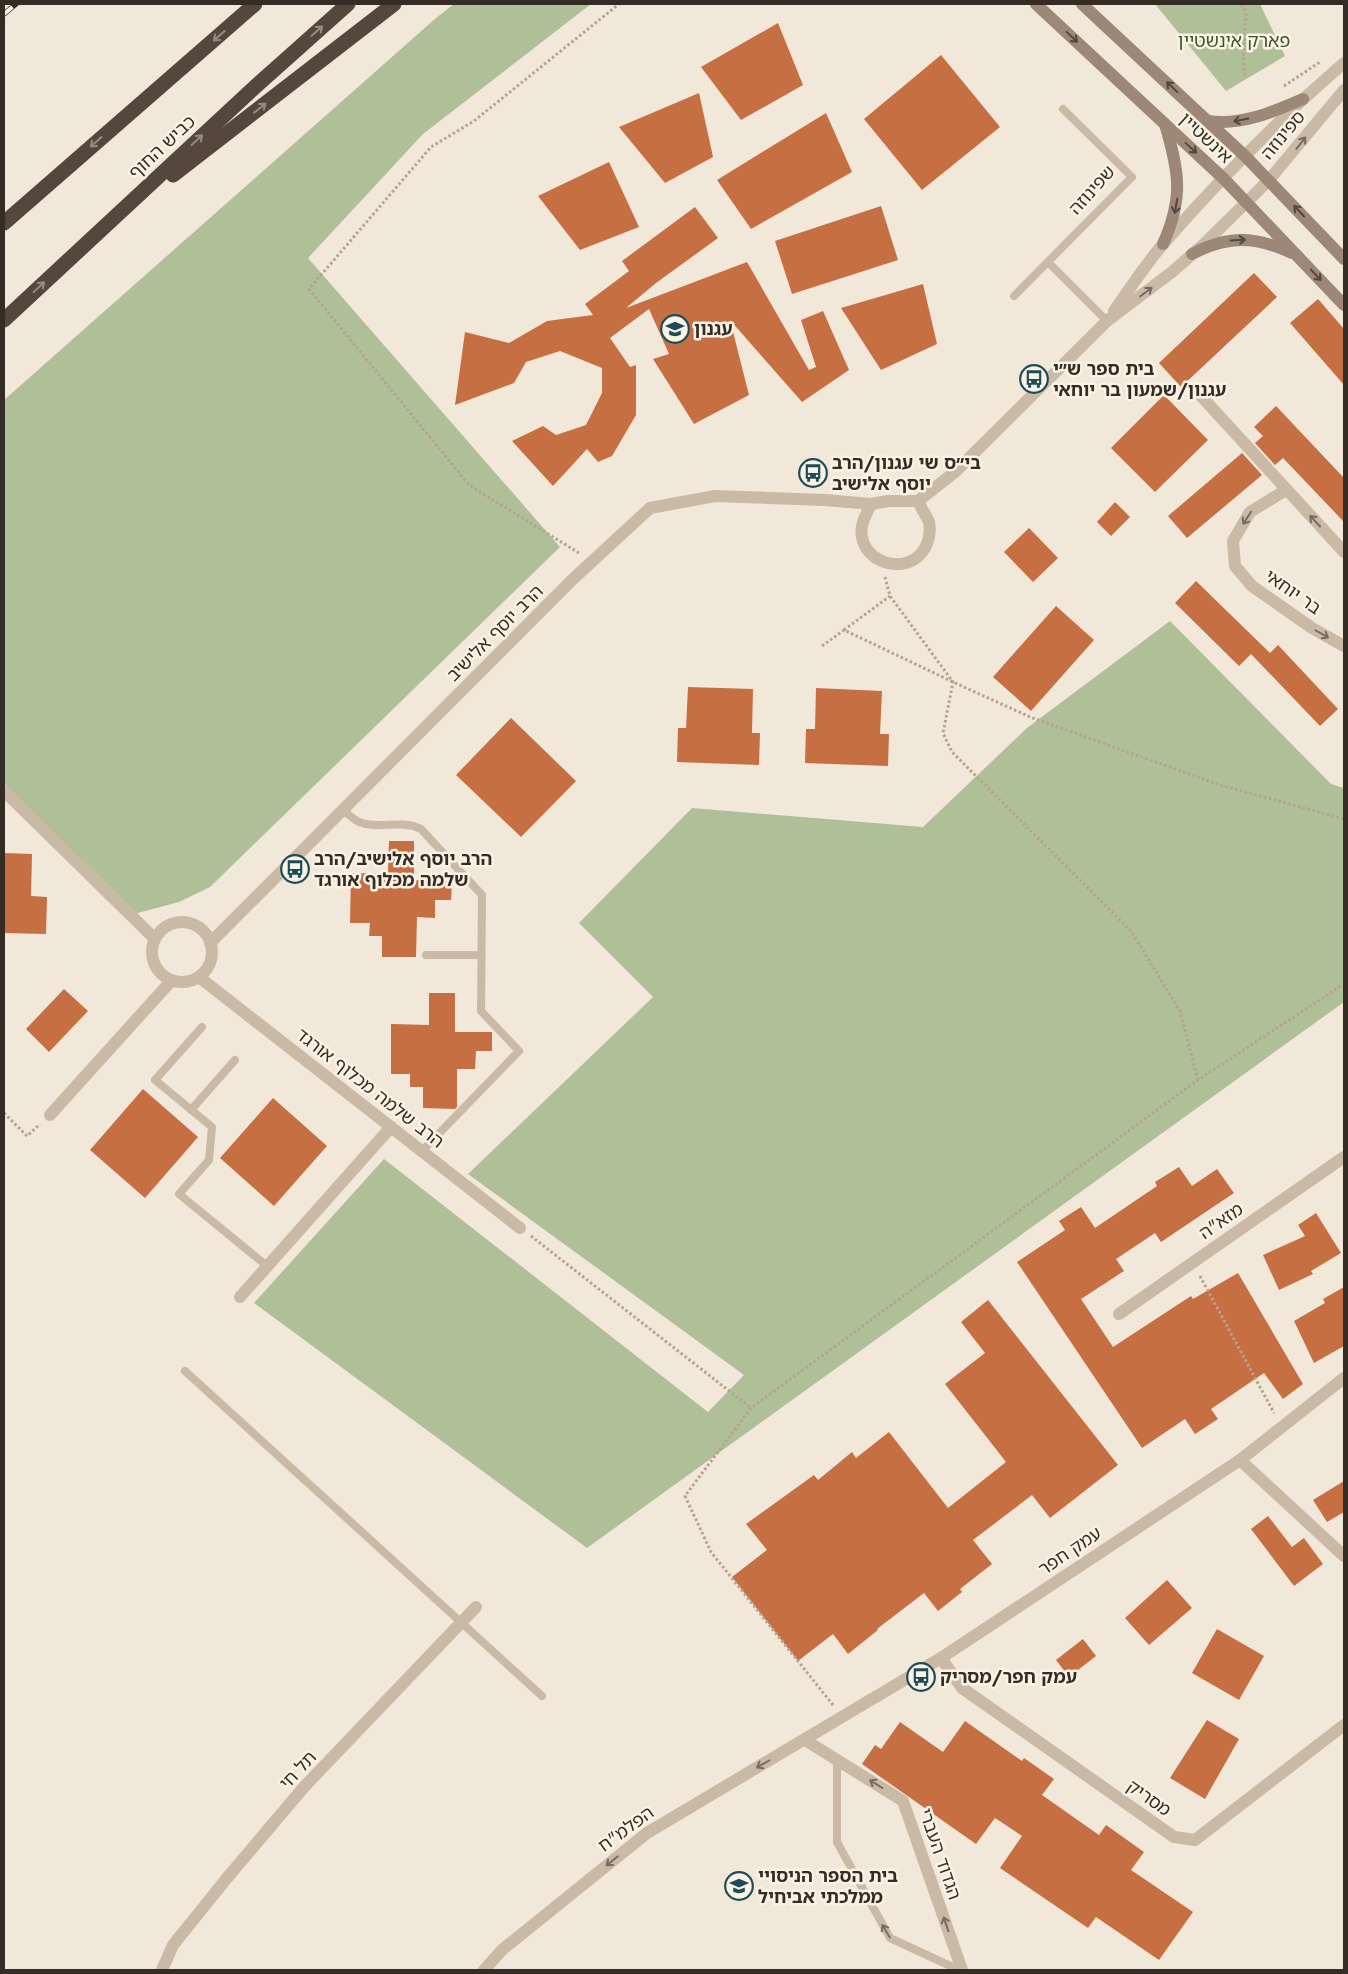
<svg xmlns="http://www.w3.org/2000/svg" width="1348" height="1974" viewBox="0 0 1348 1974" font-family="Jost,'Noto Sans Hebrew',sans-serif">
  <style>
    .green { fill: #afc099 }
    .building { fill: #c66f43 }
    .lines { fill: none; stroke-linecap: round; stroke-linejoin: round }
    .path { stroke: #b5a390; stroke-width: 3; stroke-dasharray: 2.5 2.5; stroke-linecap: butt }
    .lane { stroke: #c9b9a5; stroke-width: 8 }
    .street { stroke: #c9b9a5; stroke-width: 12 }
    .secondary { stroke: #9d8877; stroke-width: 12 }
    .highway { stroke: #56473e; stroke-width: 15 }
    .rail-casing { stroke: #352c26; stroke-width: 5.5 }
    .rail { stroke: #f9f2e5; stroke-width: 4; stroke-dasharray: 11; stroke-linecap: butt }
    .oneway { stroke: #978b81 }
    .oneway2 { stroke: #54483e }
    .oneway3 { stroke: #786b5f }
    .labels { text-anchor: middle; stroke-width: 5; stroke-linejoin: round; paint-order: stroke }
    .park-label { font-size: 18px; fill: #40532a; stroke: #f9f2e5 }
    .street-label { font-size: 18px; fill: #352c26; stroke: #f9f2e5 }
    .poi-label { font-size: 18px; font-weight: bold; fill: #352c26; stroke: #f9f2e5; text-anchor: start }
  </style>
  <rect width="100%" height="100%" fill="#f1e8d9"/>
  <g class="green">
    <polygon points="454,4 591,4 423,134 308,258 560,547 210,887 179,902 134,914 4,783 4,400 436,18"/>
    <polygon points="1155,4 1260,4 1285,56 1226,91"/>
    <polygon points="1170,621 1331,784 1344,788 1344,1002 587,1548 254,1303 384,1159 708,1412 744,1375 468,1174 653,997 579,923 692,808 923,827 1027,728"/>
  </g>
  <g class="building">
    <polygon points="778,23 803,85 741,120 701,67"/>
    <polygon points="941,55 1000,127 922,190 864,119"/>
    <polygon points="699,93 713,157 665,183 619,127"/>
    <polygon points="826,113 852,172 751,229 717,180"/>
    <polygon points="609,162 639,227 580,250 538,196"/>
    <polygon points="881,206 898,260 792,294 775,241"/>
    <polygon points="695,207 718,238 656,283 626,308 747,262 809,370 816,367 801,320 823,311 849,370 802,402 730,320 749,395 694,424 653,359 669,354 649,309 610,338 630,367 636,365 636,415 612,456 598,462 587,449 553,486 512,441 543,426 556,435 586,425 602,393 602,368 560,351 526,362 514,383 455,405 465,332 509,343 547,321 593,315 585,304 629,271 622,261"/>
    <polygon points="1254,273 1277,297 1181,387 1159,363"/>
    <polygon points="923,284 937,344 881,370 841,308"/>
    <polygon points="1318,299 1344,329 1344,385 1290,323"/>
    <polygon points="1164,395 1208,440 1155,492 1111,448"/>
    <polygon points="1276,406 1344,478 1344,522 1283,458 1275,465 1255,443 1263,436 1254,427"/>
    <polygon points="1242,453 1262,475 1187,538 1168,516"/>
    <polygon points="1115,502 1130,517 1111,536 1097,522"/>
    <polygon points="1029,528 1058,558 1033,582 1004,552"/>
    <polygon points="1196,581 1270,653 1278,645 1338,709 1320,726 1251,654 1239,666 1175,603"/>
    <polygon points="1056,606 1094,640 1031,711 993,677"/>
    <polygon points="688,687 753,689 752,733 760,733 759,765 677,762 678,728 686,728"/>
    <polygon points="816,688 882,691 880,734 889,734 888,766 805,763 806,729 815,729"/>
    <polygon points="511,718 576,781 521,837 456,775"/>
    <polygon points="389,841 414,841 414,880 452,881 451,900 435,900 435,918 417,917 416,957 382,957 382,936 369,936 370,923 350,923 351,873 388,874"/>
    <polygon points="4,853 32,854 31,896 47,897 46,934 4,933"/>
    <polygon points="64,989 88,1011 49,1052 26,1029"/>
    <polygon points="429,993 455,993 455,1032 492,1032 492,1051 476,1051 475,1069 457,1069 457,1107 455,1109 423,1108 423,1087 410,1087 410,1074 391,1074 391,1024 429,1025"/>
    <polygon points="143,1089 198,1137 145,1198 90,1150"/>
    <polygon points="273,1098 327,1146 274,1206 220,1158"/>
    <polygon points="1179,1167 1192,1186 1217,1169 1234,1193 1161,1242 1155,1233 1116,1259 1124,1271 1081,1299 1113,1347 1191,1296 1193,1299 1238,1273 1303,1384 1283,1399 1264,1373 1211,1409 1218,1419 1195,1434 1185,1419 1142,1448 1017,1262 1065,1230 1059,1221 1081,1207 1095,1228 1157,1186 1155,1182"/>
    <polygon points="1316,1213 1341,1253 1311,1271 1313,1274 1279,1290 1263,1255 1305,1236 1298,1225"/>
    <polygon points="1344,1287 1344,1346 1314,1363 1294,1321 1325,1303 1323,1299"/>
    <polygon points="988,1300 1118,1465 1050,1518 1032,1495 973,1540 992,1564 960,1589 962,1592 938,1611 924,1593 877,1629 878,1630 848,1654 833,1634 798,1661 732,1577 767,1550 746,1524 814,1475 818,1480 852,1452 856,1458 889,1432 948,1508 1006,1462 945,1384 985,1353 961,1322"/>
    <polygon points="1344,1481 1344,1512 1327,1522 1313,1500"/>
    <polygon points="1268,1516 1292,1547 1304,1538 1323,1564 1294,1586 1251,1529"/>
    <polygon points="1167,1580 1192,1608 1149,1645 1125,1618"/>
    <polygon points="1217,1629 1264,1656 1239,1700 1192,1673"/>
    <polygon points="1083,1639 1096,1656 1069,1677 1056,1660"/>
    <polygon points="1207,1720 1239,1739 1205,1799 1170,1778"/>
    <polygon points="965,1721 1022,1761 1024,1758 1054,1779 1042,1795 1099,1835 1106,1825 1144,1852 1131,1870 1193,1912 1159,1960 1096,1917 1088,1928 1000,1868 1022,1836 995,1818 976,1844 862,1764 875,1745 881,1749 900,1722 943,1752"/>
  </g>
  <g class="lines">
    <g class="path">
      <polyline points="1242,4 1246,12 1243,57 1245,78"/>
      <polyline points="1284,86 1320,62"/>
      <polyline points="579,553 469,485 309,289 431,147 474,121 619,4"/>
      <polyline points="885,577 890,596 953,682 943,733 952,752 1131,931 1180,1011 1198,1080"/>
      <polyline points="844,630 890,596"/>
      <polyline points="822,646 844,630 953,682 1030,717 1220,785 1344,819"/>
      <polyline points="4,1113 27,1136 40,1124"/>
      <polyline points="531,1236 751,1408"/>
      <polyline points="1200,1276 1274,1413"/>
      <polyline points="833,1705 711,1552 685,1496 751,1408 1198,1080 1344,984"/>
    </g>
    <g class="lane">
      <polyline points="1048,262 1107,321"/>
      <polyline points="1014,296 1132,177 1063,109"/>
      <path d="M343 810C348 814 353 819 359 822 378 830 402 819 421 829L482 895 481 1011 519 1051 422 1151"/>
      <polyline points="426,955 481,955"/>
      <polyline points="202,1027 155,1080 212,1127 209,1160 179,1194 267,1266"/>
      <polyline points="191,1110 235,1060"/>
      <polyline points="185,1371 542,1696"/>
      <polyline points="837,1759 837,1842 890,1938 959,1970"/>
    </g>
    <g class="street">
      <path d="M1114 311C1130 288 1146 264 1164 243 1219 180 1280 118 1344 63"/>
      <polyline points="1201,396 1344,552"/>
      <polyline points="1286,490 1250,512 1233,541 1235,566 1252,586 1312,628 1344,646"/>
      <polyline points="918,501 955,472 1107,321 1172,272 1204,244 1269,180 1344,90"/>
      <path d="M871 504C868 511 863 519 862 526 856 562 907 579 925 548 929 540 931 531 929 522 926 515 921 508 918 501"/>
      <polyline points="4,791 155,939"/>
      <circle cx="182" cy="952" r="30"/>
      <polyline points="210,943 573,579 650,508 715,496 825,500 871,504 888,501 918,501"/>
      <polyline points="199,977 520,1228"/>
      <polyline points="50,1115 172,980"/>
      <polyline points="240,1297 391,1127"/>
      <polyline points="1119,1314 1344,1157"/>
      <polyline points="1240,1460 1344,1556"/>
      <polyline points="941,1658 962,1688 1174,1837 1195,1840 1344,1725"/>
      <polyline points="805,1740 903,1801 962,1970"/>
      <polyline points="162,1970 173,1945 227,1878 304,1787 476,1607"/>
      <polyline points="484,1970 502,1950 647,1833 941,1658 1240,1460 1344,1378"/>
    </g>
    <g class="secondary">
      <polyline points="1036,4 1224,179 1344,305"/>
      <polyline points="1082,4 1246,157 1344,259"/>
      <path d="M1208 121C1241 126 1273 112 1303 99"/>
      <path d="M1163 244C1184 197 1179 172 1165 124"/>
      <path d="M1192 254C1228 235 1255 236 1292 253"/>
    </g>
    <g class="highway">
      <polyline points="173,175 394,4"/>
      <polyline points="4,223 255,4"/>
      <polyline points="4,320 256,86 348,4"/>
    </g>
    <defs>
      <polyline id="rail" points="4,14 16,4"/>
    </defs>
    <use href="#rail" class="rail-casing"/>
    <use href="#rail" class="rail"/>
  </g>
  <defs><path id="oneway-shaft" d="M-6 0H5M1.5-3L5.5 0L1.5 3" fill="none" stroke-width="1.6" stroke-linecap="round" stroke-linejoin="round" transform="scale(1.25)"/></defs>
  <g class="oneway">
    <use href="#oneway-shaft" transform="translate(317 31) rotate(-42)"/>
    <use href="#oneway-shaft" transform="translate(219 36) rotate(139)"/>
    <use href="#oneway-shaft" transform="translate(260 108) rotate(-38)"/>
    <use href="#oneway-shaft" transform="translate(197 140) rotate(-43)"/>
    <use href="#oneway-shaft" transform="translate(96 142) rotate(139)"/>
    <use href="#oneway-shaft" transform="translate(39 287) rotate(-43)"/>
  </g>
  <g class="oneway2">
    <use href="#oneway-shaft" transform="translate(1072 37) rotate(43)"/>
    <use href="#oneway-shaft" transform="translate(1172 87) rotate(-137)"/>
    <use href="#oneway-shaft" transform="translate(1241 120) rotate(169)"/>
    <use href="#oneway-shaft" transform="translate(1191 148) rotate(43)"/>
    <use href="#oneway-shaft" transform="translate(1176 206) rotate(100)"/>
    <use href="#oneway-shaft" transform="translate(1299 211) rotate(-133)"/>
    <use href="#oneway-shaft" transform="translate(1238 240) rotate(-3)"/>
    <use href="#oneway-shaft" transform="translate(1316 275) rotate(47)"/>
  </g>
  <g class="oneway3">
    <use href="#oneway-shaft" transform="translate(1301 143) rotate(-52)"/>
    <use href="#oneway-shaft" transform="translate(1146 292) rotate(-37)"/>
    <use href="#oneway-shaft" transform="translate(1247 518) rotate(123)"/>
    <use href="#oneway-shaft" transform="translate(1315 521) rotate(-133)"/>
    <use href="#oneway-shaft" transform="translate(1322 634) rotate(30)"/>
    <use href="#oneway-shaft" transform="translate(763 1764) rotate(150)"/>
    <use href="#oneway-shaft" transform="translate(876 1784) rotate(-148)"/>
    <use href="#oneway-shaft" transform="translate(612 1861) rotate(141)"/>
    <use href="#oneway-shaft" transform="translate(946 1924) rotate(-109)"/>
    <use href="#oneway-shaft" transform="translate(886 1931) rotate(-121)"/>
  </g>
  <defs>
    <symbol id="school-ring" viewBox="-11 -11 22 22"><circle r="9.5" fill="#f9f2e5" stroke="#1c4d56" stroke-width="1.5"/><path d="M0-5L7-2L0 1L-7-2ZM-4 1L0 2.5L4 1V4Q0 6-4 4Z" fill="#1c4d56"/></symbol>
    <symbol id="bus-ring" viewBox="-11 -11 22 22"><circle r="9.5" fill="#f9f2e5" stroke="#1c4d56" stroke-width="1.5"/><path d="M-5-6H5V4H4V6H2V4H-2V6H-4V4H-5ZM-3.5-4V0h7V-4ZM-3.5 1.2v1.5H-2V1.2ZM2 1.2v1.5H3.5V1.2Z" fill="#1c4d56"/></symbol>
  </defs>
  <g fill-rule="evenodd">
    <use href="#school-ring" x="659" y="313" width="32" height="32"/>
    <use href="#bus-ring" x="1018" y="363" width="32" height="32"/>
    <use href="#bus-ring" x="797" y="457" width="32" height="32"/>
    <use href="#bus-ring" x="279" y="853" width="32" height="32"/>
    <use href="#bus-ring" x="905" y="1661" width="32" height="32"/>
    <use href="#school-ring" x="723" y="1870" width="32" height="32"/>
  </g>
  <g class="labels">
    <g class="park-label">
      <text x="1234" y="47">פארק אינשטיין</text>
    </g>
    <g class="street-label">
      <text transform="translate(1283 135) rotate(-50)" y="6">ספינוזה</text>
      <text transform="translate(1206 138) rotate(43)" y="6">אינשטיין</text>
      <text transform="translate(162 147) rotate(-43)" y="6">כביש החוף</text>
      <text transform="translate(1092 190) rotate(-48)" y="6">שפינוזה</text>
      <text transform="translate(1293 592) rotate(35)" y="6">בר יוחאי</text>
      <text transform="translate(495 633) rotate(-45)" y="6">הרב יוסף אלישיב</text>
      <text transform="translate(370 1088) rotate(38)" y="6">הרב שלמה מכלוף אורגד</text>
      <text transform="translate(1221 1221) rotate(-35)" y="6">מזא"ה</text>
      <text transform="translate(1070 1551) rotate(-34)" y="6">עמק חפר</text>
      <text transform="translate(298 1770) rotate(-47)" y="6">תל חי</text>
      <text transform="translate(1149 1798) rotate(35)" y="6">מסריק</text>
      <text transform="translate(626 1829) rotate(-36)" y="6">הפלמ"ח</text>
      <text transform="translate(940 1854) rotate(71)" y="6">הגדוד העברי</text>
    </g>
    <g class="poi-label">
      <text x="694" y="335">עגנון</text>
      <text x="1053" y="375">בית ספר ש״י<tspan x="1053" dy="21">עגנון/שמעון בר יוחאי</tspan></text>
      <text x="832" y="469">בי״ס שי עגנון/הרב<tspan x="832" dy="21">יוסף אלישיב</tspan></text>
      <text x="314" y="865">הרב יוסף אלישיב/הרב<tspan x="314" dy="21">שלמה מכלוף אורגד</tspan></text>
      <text x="940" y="1683">עמק חפר/מסריק</text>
      <text x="758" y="1882">בית הספר הניסויי<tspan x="758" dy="21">ממלכתי אביחיל</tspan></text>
    </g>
  </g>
  <rect width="1348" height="1974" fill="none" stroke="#352c26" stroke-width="10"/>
</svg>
